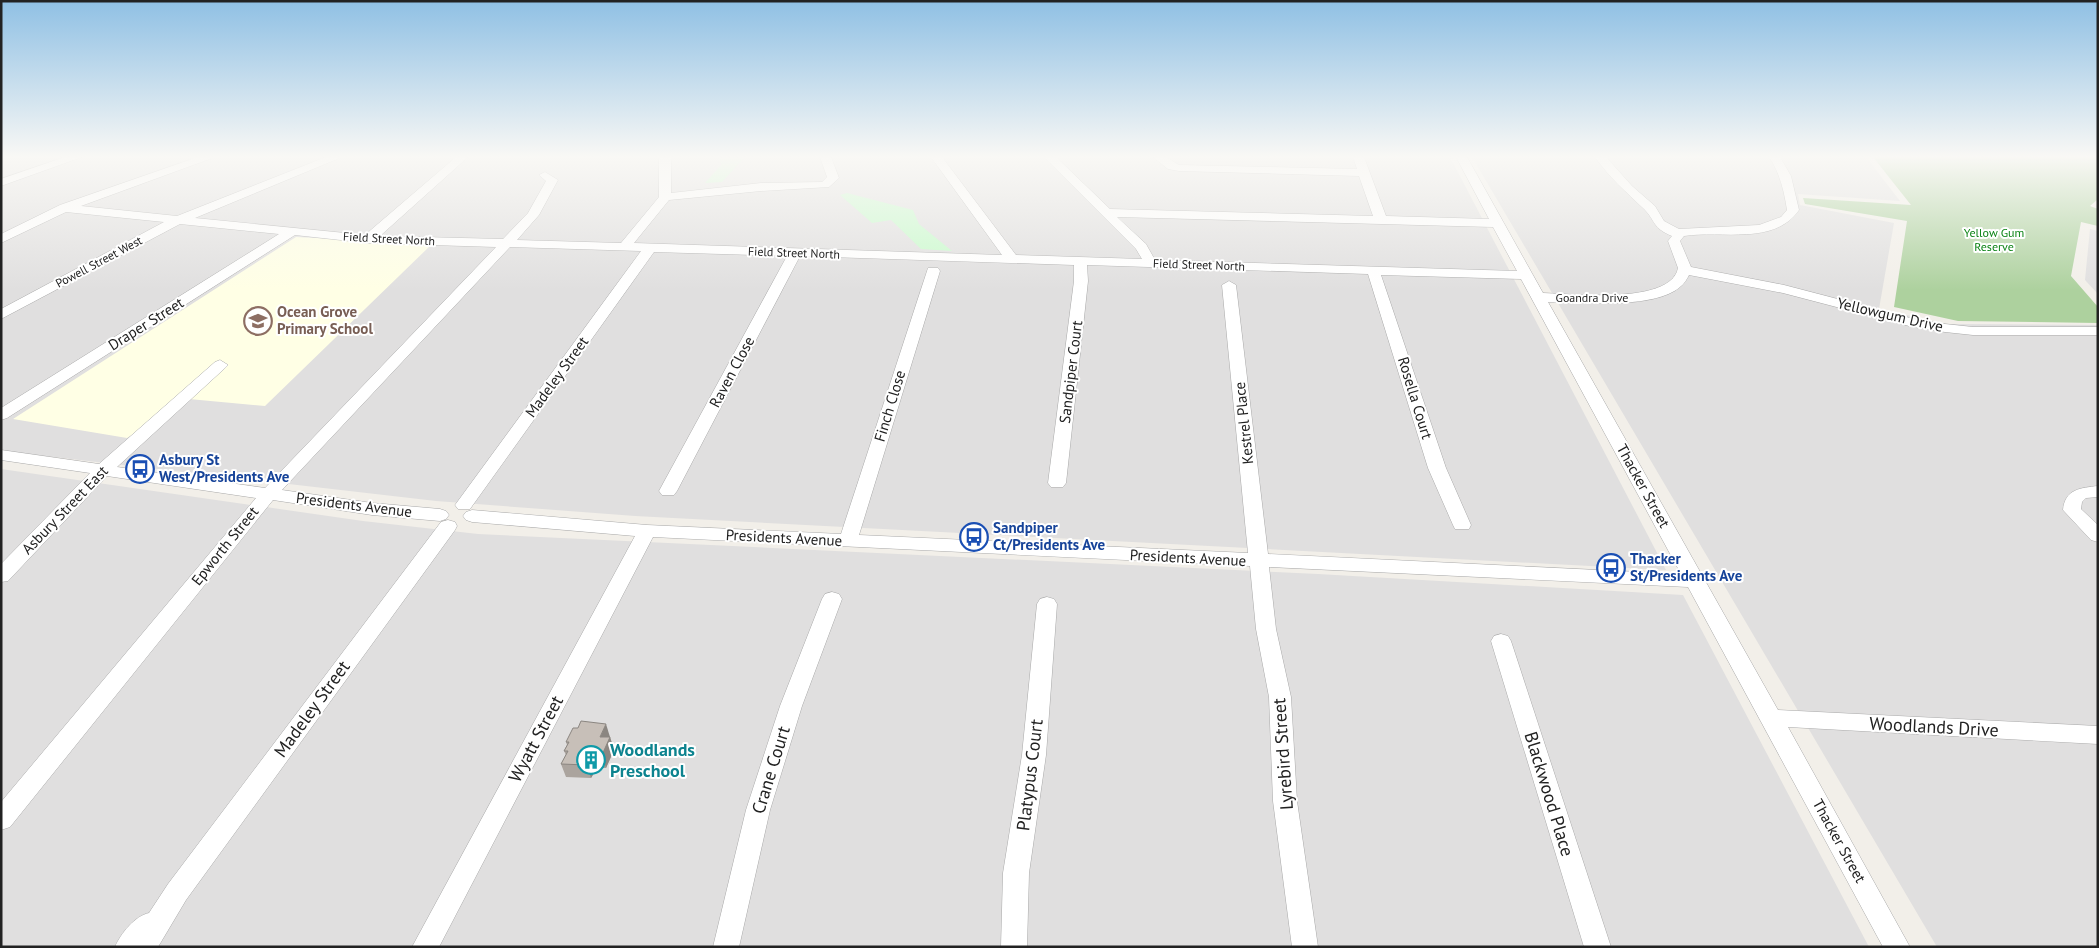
<svg xmlns="http://www.w3.org/2000/svg" width="2099" height="948" viewBox="0 0 2099 948" font-family="'PT Sans',sans-serif">
  <style>
    .residential { fill: #e0dfdf }
    .education { fill: #ffffe5 }
    .forest { fill: #add19e }
    .park { fill: #c8facc }
    .lines { fill: none; stroke-linecap: round; stroke-linejoin: round }
    .minor-casing { stroke: #a9a9a9; stroke-width: 1 }
    .minor { fill: #fff; fill-rule: evenodd }
    .wall { fill: #aba49e }
    .shaded-wall { fill: #8b8681 }
    .building { fill: #c7bfb8; stroke: #8b8681 }
    .labels { text-anchor: middle; stroke-width: 4; stroke-linejoin: round; paint-order: stroke }
    .far-park-label { font-size: 12px; fill: #0c8416; stroke: #fff }
    .far-street-label { font-size: 12px; fill: #222; stroke: #fff }
    .education-label { font-size: 15px; font-weight: bold; fill: #785e54; stroke: #fff; text-anchor: start }
    .street-label { font-size: 15px; fill: #222; stroke: #fff }
    .transit-label { font-size: 15px; font-weight: bold; fill: #164399; stroke: #fff; text-anchor: start }
    .near-street-label { font-size: 18px; fill: #222; stroke: #fff }
    .near-culture-label { font-size: 18px; font-weight: bold; fill: #0d838f; stroke: #fff; text-anchor: start }
  </style>
  <rect width="100%" height="100%" fill="#f2efe9"/>
  <g class="residential">
    <polygon points="1,157 1450,157 1666,570 635,516 436,501 1,451"/>
    <polygon points="1472,157 1866,157 1900,201 1798,194 1800,205 1894,223 1879,309 1947,324 2098,325 2098,947 1937,947"/>
    <polygon points="2090,229 2098,231 2098,294 2085,280"/>
    <polygon points="1,469 363,521 478,534 1318,574 1683,595 1869,947 1,947"/>
  </g>
  <polygon class="education" points="296,237 432,244 265,406 189,399 127,438 13,419"/>
  <polygon class="forest" points="1873,157 2098,157 2098,199 2090,206 2098,209 2098,226 2081,222 2071,276 2098,307 2098,323 1958,321 1894,307 1907,221 1805,204 1803,198 1911,205"/>
  <g class="park">
    <polygon points="719,157 745,157 722,182 705,183 721,165"/>
    <polygon points="847,193 913,210 919,224 952,251 921,249 891,220 872,223 840,195"/>
  </g>
  <g class="lines">
    <defs>
      <g id="minor">
        <polygon points="65,157 82,157 1,186 1,179"/>
        <path d="M198 157H215L81 206 177 216 326 157H342L195 218 365 235 456 157H468L380 236 503 239 528 213 546 181 539 175 545 172 558 180 539 215 517 240 621 243 659 197V157H671V193L761 183 822 182 827 177 820 157H831L839 178 829 187 761 191 669 200 634 243 1002 255 931 157H942L1016 255 1142 259 1136 249 1044 157H1056L1110 209 1373 216 1359 176 1179 171 1168 169 1153 157H1166L1179 165 1357 169 1353 157H1364L1386 216 1489 219 1456 157H1467L1543 293C1571 294 1671 305 1678 268L1668 241 1672 236C1652 228 1656 221 1644 209 1626 192 1609 177 1595 157H1606L1632 186 1655 206 1664 221 1679 229 1759 225 1781 217 1787 210C1784 191 1780 173 1769 157H1780L1791 176 1799 210C1774 246 1722 230 1684 236L1680 241 1691 267 1784 285 1914 319 1945 324 1973 327H2098V335H1973L1945 332 1913 327 1783 293 1689 275C1687 279 1684 284 1680 287 1655 309 1581 303 1548 302L1778 710 2098 726V744L1788 727 1910 947H1883L1688 587 1269 567 1276 629 1291 697 1297 801 1318 947H1292L1273 801 1269 697 1256 629 1250 566 653 537 439 947H412L635 536 472 522 466 520 463 516 466 512 472 510 647 525 841 534 928 268H938L940 271 859 535 1248 553 1222 285 1229 281 1236 285 1268 554 1681 574 1521 279 1381 275 1446 468 1471 525 1469 529H1455L1453 525 1428 468 1368 274 1087 265 1088 281 1066 483 1063 487H1051L1048 483 1074 281V265L800 256 677 491 674 495H662L659 491 787 256 654 252 470 509H458L455 505 458 501 641 251 510 247 282 490 372 503 440 509 446 511 449 515 446 519 440 521 372 515 273 500 10 827 1 830V802L256 498 107 476 8 581 1 582V564L90 473 1 460V450L99 464 215 362 220 360 228 365 225 368 117 467 265 488 496 247 368 243 295 235 7 418 1 420V408L279 234 180 224 1 319V309L164 222 66 212 1 243V234L60 205ZM1117 217 1493 227 1517 271 1155 260 1146 244Z"/>
        <path d="M2098 486V497L2086 498 2082 502 2081 509 2098 525V542L2091 540 2063 510C2065 489 2080 488 2098 486Z"/>
        <path d="M448 520 455 522 457 526 455 530 186 900 158 947H115C121 933 135 916 149 913L168 884 441 522Z"/>
        <polygon points="832,592 839,594 842,599 802,706 770,810 739,947 713,947 746,810 780,706 822,599 825,594"/>
        <polygon points="1047,597 1054,599 1057,604 1046,755 1029,873 1027,947 1001,947 1003,873 1022,755 1037,604 1040,599"/>
        <polygon points="1501,634 1508,636 1511,641 1611,947 1584,947 1491,641 1494,636"/>
      </g>
    </defs>
    <use href="#minor" class="minor-casing"/>
    <use href="#minor" class="minor"/>
  </g>
  <polygon class="wall" points="610,737 614,750 606,768 597,768 591,778 566,777 561,764 566,755 564,751 567,745 566,742"/>
  <g class="shaded-wall">
    <polygon points="606,724 614,750 606,768 602,755 600,737"/>
    <polygon points="592,754 597,768 591,778 587,765"/>
  </g>
  <polygon class="building" points="581,721 606,724 600,737 610,737 602,755 592,754 587,765 561,764 568,751 564,751 569,742 566,742 573,728 578,728"/>
  <linearGradient id="sky" x2="0" y2="1"><stop stop-color="#8fc0e4"/><stop offset="0.54" stop-color="#f9f8f5"/><stop offset="1" stop-color="#f9f8f5" stop-opacity="0"/></linearGradient>
  <rect width="2099" height="290" fill="url(#sky)"/>
  <defs>
    <symbol id="school-ring" viewBox="-11 -11 22 22"><circle r="9.5" fill="#fff" stroke="#8d6e63" stroke-width="1.5"/><path d="M0-5L7-2L0 1L-7-2ZM-4 1L0 2.5L4 1V4Q0 6-4 4Z" fill="#8d6e63"/></symbol>
    <symbol id="bus-ring" viewBox="-11 -11 22 22"><circle r="9.5" fill="#fff" stroke="#1a4fb4" stroke-width="1.5"/><path d="M-5-6H5V4H4V6H2V4H-2V6H-4V4H-5ZM-3.5-4V0h7V-4ZM-3.5 1.2v1.5H-2V1.2ZM2 1.2v1.5H3.5V1.2Z" fill="#1a4fb4"/></symbol>
    <symbol id="building-ring" viewBox="-11 -11 22 22"><circle r="9.5" fill="#fff" stroke="#0f9aa8" stroke-width="1.5"/><path d="M-4-6H4V6H1V3H-1V6H-4ZM-2.5-4.3h1.7v1.8h-1.7ZM.8-4.3h1.7v1.8H.8ZM-2.5-1h1.7V.8h-1.7ZM.8-1h1.7V.8H.8Z" fill="#0f9aa8"/></symbol>
  </defs>
  <g fill-rule="evenodd">
    <use href="#school-ring" x="242" y="305" width="32" height="32"/>
    <use href="#bus-ring" x="124" y="453" width="32" height="32"/>
    <use href="#bus-ring" x="958" y="521" width="32" height="32"/>
    <use href="#bus-ring" x="1595" y="552" width="32" height="32"/>
    <use href="#building-ring" x="575" y="744" width="32" height="32"/>
  </g>
  <g class="labels">
    <g class="far-park-label">
      <text x="1994" y="237">Yellow Gum<tspan x="1994" dy="14">Reserve</tspan></text>
    </g>
    <g class="far-street-label">
      <text transform="translate(389 239) rotate(3)" y="4">Field Street North</text>
      <text transform="translate(794 253) rotate(2)" y="4">Field Street North</text>
      <text transform="translate(99 262) rotate(-28)" y="4">Powell Street West</text>
      <text transform="translate(1199 265) rotate(2)" y="4">Field Street North</text>
      <text x="1592" y="302">Goandra Drive</text>
    </g>
    <g class="education-label">
      <text x="277" y="317">Ocean Grove<tspan x="277" dy="17">Primary School</tspan></text>
    </g>
    <g class="street-label">
      <text transform="translate(1890 315) rotate(13)" y="5">Yellowgum Drive</text>
      <text transform="translate(146 324) rotate(-32)" y="5">Draper Street</text>
      <text transform="translate(732 372) rotate(-62)" y="5">Raven Close</text>
      <text transform="translate(1071 372) rotate(-83)" y="5">Sandpiper Court</text>
      <text transform="translate(557 377) rotate(-54)" y="5">Madeley Street</text>
      <text transform="translate(1415 398) rotate(73)" y="5">Rosella Court</text>
      <text transform="translate(890 406) rotate(-73)" y="5">Finch Close</text>
      <text transform="translate(1244 423) rotate(-96)" y="5">Kestrel Place</text>
      <text transform="translate(1643 486) rotate(61)" y="5">Thacker Street</text>
      <text transform="translate(354 505) rotate(7)" y="5">Presidents Avenue</text>
      <text transform="translate(65 510) rotate(-46)" y="5">Asbury Street East</text>
      <text transform="translate(784 538) rotate(3)" y="5">Presidents Avenue</text>
      <text transform="translate(225 546) rotate(-51)" y="5">Epworth Street</text>
      <text transform="translate(1188 558) rotate(3)" y="5">Presidents Avenue</text>
      <text transform="translate(1839 841) rotate(61)" y="5">Thacker Street</text>
    </g>
    <g class="transit-label">
      <text x="159" y="465">Asbury St<tspan x="159" dy="17">West/Presidents Ave</tspan></text>
      <text x="993" y="533">Sandpiper<tspan x="993" dy="17">Ct/Presidents Ave</tspan></text>
      <text x="1630" y="564">Thacker<tspan x="1630" dy="17">St/Presidents Ave</tspan></text>
    </g>
    <g class="near-street-label">
      <text transform="translate(312 709) rotate(-54)" y="6">Madeley Street</text>
      <text transform="translate(1934 727) rotate(3)" y="6">Woodlands Drive</text>
      <text transform="translate(536 739) rotate(-62)" y="6">Wyatt Street</text>
      <text transform="translate(1283 754) rotate(-94)" y="6">Lyrebird Street</text>
      <text transform="translate(771 770) rotate(-73)" y="6">Crane Court</text>
      <text transform="translate(1030 775) rotate(-83)" y="6">Platypus Court</text>
      <text transform="translate(1549 794) rotate(73)" y="6">Blackwood Place</text>
    </g>
    <g class="near-culture-label">
      <text x="610" y="756">Woodlands<tspan x="610" dy="21">Preschool</tspan></text>
    </g>
  </g>
  <rect width="2099" height="948" fill="none" stroke="#222222" stroke-width="5"/>
</svg>
